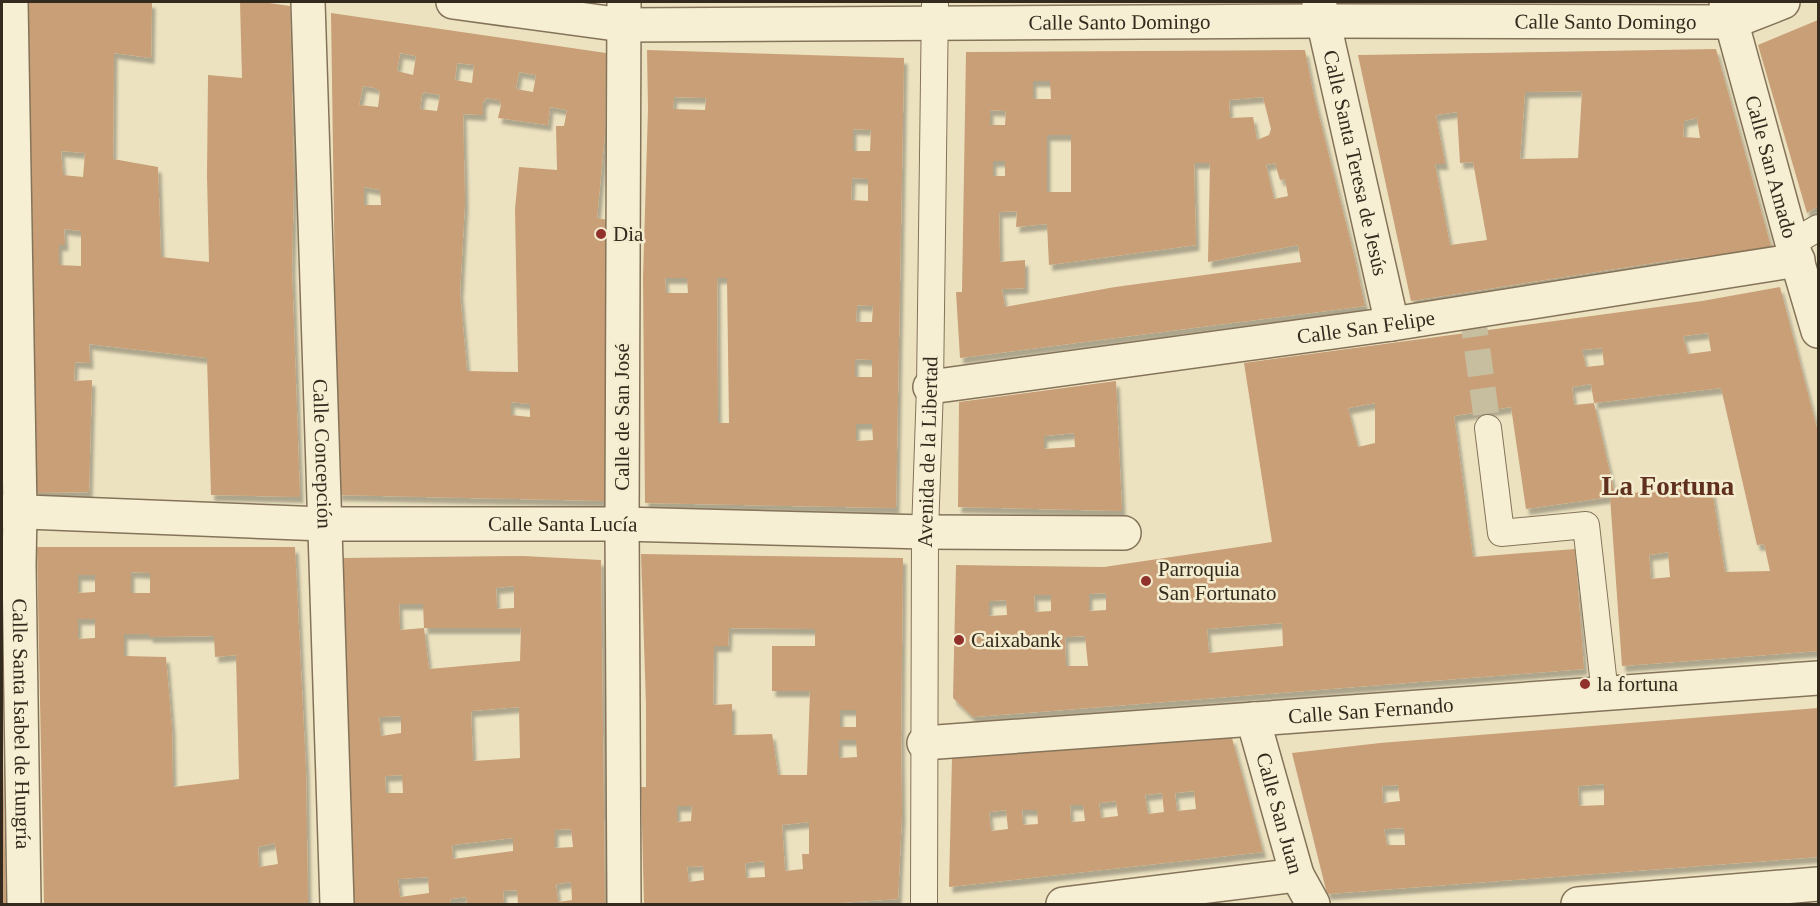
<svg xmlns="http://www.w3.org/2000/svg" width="1820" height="906" viewBox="0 0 1820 906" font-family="Georgia,serif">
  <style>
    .building { fill: #c99f77; fill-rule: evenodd; filter: url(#shadow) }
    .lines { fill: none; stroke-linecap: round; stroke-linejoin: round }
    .pedestrian-tunnel { stroke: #c7bd9f; stroke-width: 26; stroke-dasharray: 26 13; stroke-linecap: butt }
    .pedestrian-casing { stroke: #847359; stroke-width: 28 }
    .minor-casing { stroke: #847359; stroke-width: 36 }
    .pedestrian { stroke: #f7efd3; stroke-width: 26 }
    .minor { stroke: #f7efd3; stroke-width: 33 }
    .poi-dot { fill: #91312b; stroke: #f4eccf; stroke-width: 2 }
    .labels { text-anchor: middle; stroke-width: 5; stroke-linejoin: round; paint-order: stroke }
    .street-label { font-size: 21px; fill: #342a1d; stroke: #f4eccf }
    .poi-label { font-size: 21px; fill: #342a1d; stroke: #f4eccf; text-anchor: start }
    .district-label { font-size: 27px; font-weight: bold; fill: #5f301d; stroke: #f4eccf }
  </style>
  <defs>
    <filter id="shadow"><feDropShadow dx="3.5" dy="6" stdDeviation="1.5" flood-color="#0004"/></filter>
  </defs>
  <rect width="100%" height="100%" fill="#ece2c0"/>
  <g class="building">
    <path d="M28 2H152L151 58 114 53 113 159 158 167 161 257 209 262 207 176 208 75 242 78 240 2H262L290 6 294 177 292 270 300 497 211 495 207 358 89 344 90 363 75 362 74 381 92 380 89 492 33 493 32 243 29 150ZM61 151 85 153 83 177 63 175ZM64 229 81 231V266L59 265V245H65Z"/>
    <path d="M331 13 606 53 605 133 597 218 608 220 605 501 338 495ZM400 53 416 56 413 75 397 71ZM457 63 474 65 472 83 455 80ZM519 72 536 75 533 92 516 89ZM363 86 375 88 380 91 378 107 359 105ZM424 92 440 95 437 111 420 109 422 95ZM486 98 499 100 501 105 498 118 548 125 550 107 567 110 564 126H556L557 170 519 167 515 209 518 372 467 371 460 293 465 202 463 114 483 115V103ZM364 187 380 190 381 205H364ZM511 402 530 404V417L511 415Z"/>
    <polygon points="1818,20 1818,206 1807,213 1758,45"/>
    <path d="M1716 49 1772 250 1679 259 1411 301 1358 55ZM1582 91 1578 158 1520 159 1525 92ZM1457 112 1460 163 1473 162 1487 240 1450 245 1435 164H1445L1436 115ZM1697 118 1700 138 1683 137 1684 121Z"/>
    <path d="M647 50 904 58 896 508 645 503 643 278 648 109ZM674 97 706 98 705 110 673 109ZM853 129 871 130 870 151H853ZM852 178 868 179V201L851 200ZM665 278H687L688 293H666ZM717 278H727L729 423H718ZM857 305 873 306 872 322H856ZM855 359 872 360V377H855ZM856 424H872L873 440 856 441Z"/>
    <path d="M1305 50 1313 92 1354 255 1365 306 960 358 956 292H962L966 52ZM1033 81H1050L1051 99H1033ZM1263 97 1271 129 1269 135 1257 140 1253 117 1230 118 1229 100ZM990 110 1006 111 1005 125H990ZM1047 135H1071V192H1047ZM993 161H1005V176H993ZM1194 163H1210L1208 262 1298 245 1301 262 1115 287 1005 307 1002 289 1025 288V260L1000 262 999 212 1017 211 1016 227 1047 224 1049 265 1196 245ZM1275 163 1280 180 1285 179 1288 196 1274 199 1266 165Z"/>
    <path d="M1780 287 1818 432V651L1622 666 1610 497 1526 509 1511 407 1454 416 1473 557 1575 549 1584 669 973 717 953 698 956 565 1104 567 1272 542 1244 363 1702 301ZM1708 333 1711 351 1688 354 1683 336ZM1602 348 1604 365 1586 367 1582 350ZM1591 384 1594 403 1721 388 1757 545 1764 544 1770 571 1725 572 1711 484 1615 495 1594 403 1574 405 1572 387ZM1375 403V443L1358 447 1348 408ZM1668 552 1670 577 1651 579 1649 555ZM1106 593V610L1089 611V594ZM1034 595H1051V611L1035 612ZM1006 600 1007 615 989 616V601ZM1282 623 1283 646 1209 653 1207 629ZM1085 636 1088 666H1066L1065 637Z"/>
    <path d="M1116 381 1122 511 958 507 959 402ZM1074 433 1075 447 1044 449V436Z"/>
    <path d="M37 547H295L306 771 308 904H44ZM131 572 150 573V593H131ZM78 575H95V592L78 593ZM78 619H95V638L78 639ZM124 634H149V637L214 636 215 657 236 655 239 779 173 787 172 729 166 657 124 656ZM275 843 278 864 259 867 258 847Z"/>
    <path d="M641 554 903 558 901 735 902 814 898 899 823 904H644L641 787H646V705ZM729 628 815 629V646H772V691H810L807 775H778L772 734 732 735V704L713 705 714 646H728ZM840 710H856V727H840ZM839 740H856L857 757 839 758ZM677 806H692L691 821 677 822ZM809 822V854H802L803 869 785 871 782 825ZM764 861 765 877 746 878 745 863ZM703 866 704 880 689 882 687 867Z"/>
    <path d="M523 556 601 560 605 904H518L517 890 503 891 504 904H467L466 897 450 899 451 904H351L341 558ZM514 586V608L497 609 496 588ZM399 604H423L424 628H521L520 661 429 669 424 628 400 630ZM519 707 520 758 473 761 471 711ZM401 716V733L381 736 379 717ZM402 775 403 793H386L385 776ZM571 829 573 847 555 848V830ZM513 838V851L453 859 452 845ZM428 877 429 893 400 897 398 879ZM571 882 572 900 558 902 556 884Z"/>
    <path d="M1818 708V857L1327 894 1292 753 1380 743ZM1604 784V805L1579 806 1578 786ZM1398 785 1400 801 1383 803 1382 786ZM1404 828 1405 845H1387L1384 829Z"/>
    <path d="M1232 738 1263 852 949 887 952 757ZM1194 791 1196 809 1177 811 1175 793ZM1162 793 1164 812 1148 814 1145 795ZM1116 801 1118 816 1101 818 1099 803ZM1070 805H1083L1085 821 1071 822ZM1006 810 1008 829 991 831 989 812ZM1022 810H1037L1038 824 1023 825Z"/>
    <polygon points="2,757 3,757 6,904 2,904"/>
  </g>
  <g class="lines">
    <polyline class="pedestrian-tunnel" points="1472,311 1488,428"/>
    <defs>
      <g id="pedestrian">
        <polyline points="1792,243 1818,228"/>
        <polyline points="1488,428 1501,533 1586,525 1605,694"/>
        <path id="s1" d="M924 904 925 532 930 387 935 2"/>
      </g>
      <g id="minor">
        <path id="s2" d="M11 2 20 511 19 564 24 904"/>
        <path id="s3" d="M308 2 337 904"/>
        <path id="s4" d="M453 2 623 25 1324 21 1732 22 1783 2"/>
        <polyline points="624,2 622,524 624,904"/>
        <path id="s5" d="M1319 2 1392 324"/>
        <path id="s6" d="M1726 2 1792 243 1818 331"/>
        <path id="s7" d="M930 387 1392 324 1798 260"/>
        <path id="s8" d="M2 511 324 524H622L925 532 1124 533"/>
        <path id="s9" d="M1253 719 1297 875 1313 904"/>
        <path id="s10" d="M924 743 1818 678"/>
        <polyline points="1063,904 1297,875"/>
        <polyline points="1578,904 1818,884"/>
      </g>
    </defs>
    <use href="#pedestrian" class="pedestrian-casing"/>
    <use href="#minor" class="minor-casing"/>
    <use href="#pedestrian" class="pedestrian"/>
    <use href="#minor" class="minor"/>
  </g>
  <g class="poi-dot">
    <circle cx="601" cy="234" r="6"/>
    <circle cx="1146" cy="581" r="6"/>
    <circle cx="959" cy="640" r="6"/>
    <circle cx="1585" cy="684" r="6"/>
  </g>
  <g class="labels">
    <g class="street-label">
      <text dy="7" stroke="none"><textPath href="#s4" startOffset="668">Calle Santo Domingo</textPath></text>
      <text dy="7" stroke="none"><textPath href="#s4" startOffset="1154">Calle Santo Domingo</textPath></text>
      <text dy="7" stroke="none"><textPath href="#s5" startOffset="165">Calle Santa Teresa de Jesús</textPath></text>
      <text dy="7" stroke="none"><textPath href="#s6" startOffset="171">Calle San Amado</textPath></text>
      <text dy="7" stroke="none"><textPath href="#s7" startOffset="440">Calle San Felipe</textPath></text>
      <text transform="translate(622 417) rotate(-90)" y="7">Calle de San José</text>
      <text dy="7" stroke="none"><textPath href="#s3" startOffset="452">Calle Concepción</textPath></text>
      <text dy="7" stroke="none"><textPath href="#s1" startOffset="452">Avenida de la Libertad</textPath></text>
      <text dy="7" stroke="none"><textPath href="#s8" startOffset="561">Calle Santa Lucía</textPath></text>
      <text dy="7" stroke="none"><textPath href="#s10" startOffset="448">Calle San Fernando</textPath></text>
      <text dy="7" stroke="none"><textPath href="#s2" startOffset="722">Calle Santa Isabel de Hungría</textPath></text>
      <text dy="7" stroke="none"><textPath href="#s9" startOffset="98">Calle San Juan</textPath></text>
    </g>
    <g class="poi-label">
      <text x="613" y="241">Dia</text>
      <text x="1158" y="576">Parroquia<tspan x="1158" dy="24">San Fortunato</tspan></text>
      <text x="971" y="647">Caixabank</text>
      <text x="1597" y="691">la fortuna</text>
    </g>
    <g class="district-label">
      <text x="1668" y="495">La Fortuna</text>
    </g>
  </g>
  <rect width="1820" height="906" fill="none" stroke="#342a1d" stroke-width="6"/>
</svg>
